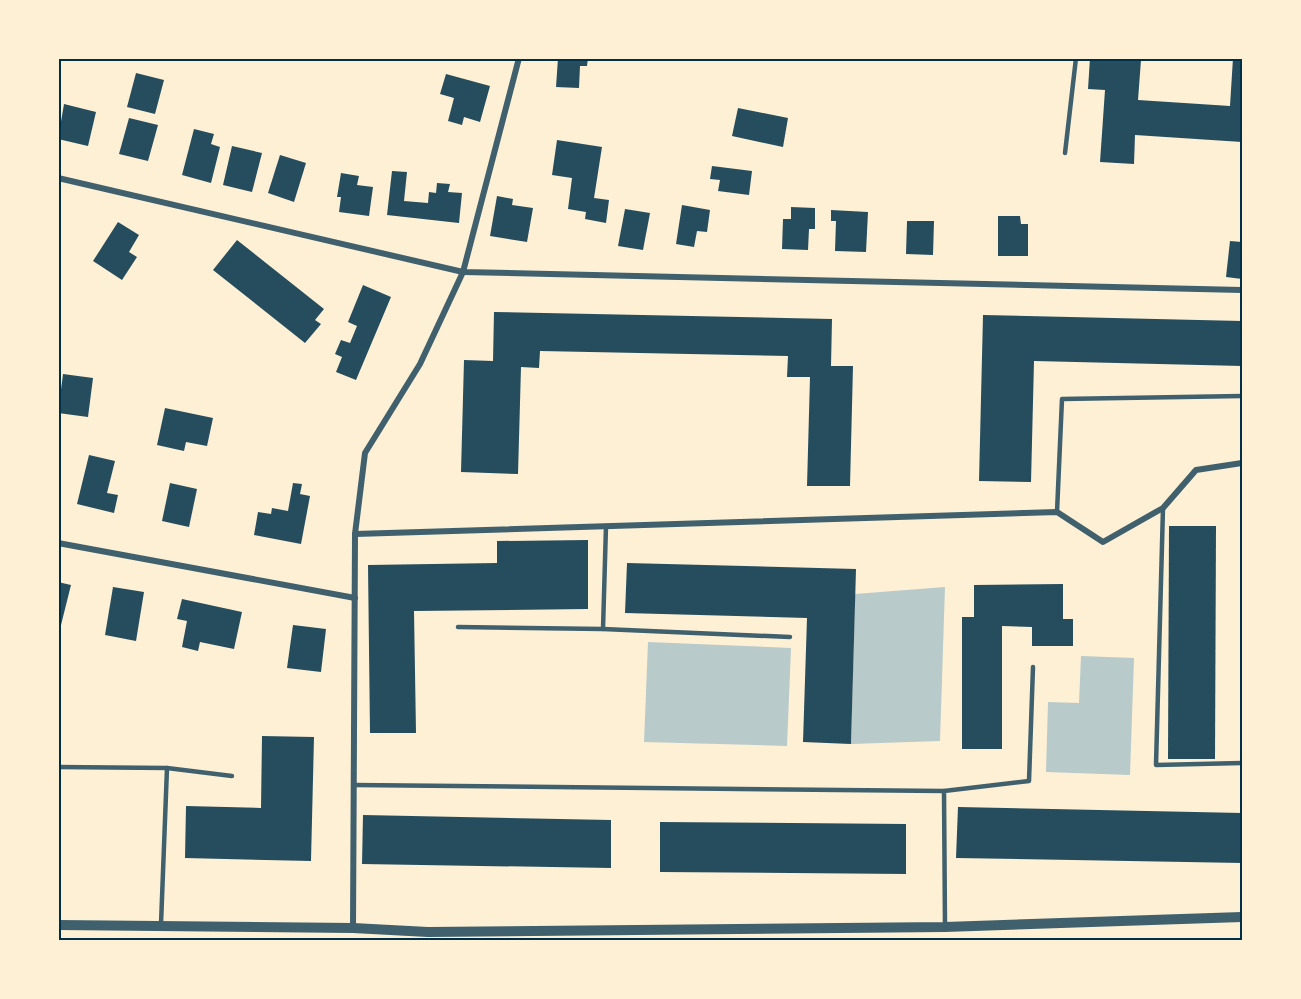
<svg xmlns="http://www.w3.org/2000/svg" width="1301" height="999" viewBox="0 0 1301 999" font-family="Roboto,sans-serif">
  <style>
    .green { fill: #b9caca }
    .building { fill: #264d5e }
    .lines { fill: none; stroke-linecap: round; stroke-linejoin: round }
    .service { stroke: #3f606c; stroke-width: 4.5 }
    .minor { stroke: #3f606c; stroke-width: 6 }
    .tertiary { stroke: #3f606c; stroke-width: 10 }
    .neatline { fill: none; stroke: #003049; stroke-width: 2 }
  </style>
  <rect width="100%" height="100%" fill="#fdf0d5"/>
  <g class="green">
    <polygon points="945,587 940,741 851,744 855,594"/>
    <polygon points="648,642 791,648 787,746 644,742"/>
    <polygon points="1081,656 1134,658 1130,775 1046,772 1048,702 1079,703"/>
  </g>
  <g class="building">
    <polygon points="558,58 588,58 587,66 580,66 579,88 556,87"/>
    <polygon points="1090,58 1141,60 1138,100 1230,106 1233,58 1242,58 1242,142 1135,135 1134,164 1100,162 1105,90 1088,89"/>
    <polygon points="136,73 164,80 155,114 127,107"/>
    <polygon points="446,74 490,86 480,122 464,117 462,125 448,121 454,98 440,94"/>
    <polygon points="64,104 96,112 88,146 58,139"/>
    <polygon points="738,108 788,118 783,147 732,136"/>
    <polygon points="129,118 158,125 148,161 119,154"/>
    <polygon points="194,129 214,134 211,144 220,147 211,183 182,175"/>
    <polygon points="557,140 602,147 594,198 609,200 606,223 585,219 586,212 568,209 572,178 552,175"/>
    <polygon points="232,146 262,153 252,192 223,185"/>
    <polygon points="280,155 306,163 294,202 268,193"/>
    <polygon points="712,166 752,171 749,195 718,191 720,180 710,179"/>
    <polygon points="392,171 407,172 404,201 428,203 429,192 436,193 437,183 450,184 448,192 462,193 459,223 387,215"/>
    <polygon points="341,173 359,176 357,185 373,187 369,216 339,212 341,197 337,197"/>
    <polygon points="497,196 513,199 512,205 533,208 527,242 490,236"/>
    <polygon points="682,205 710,210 707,232 697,231 694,247 676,244"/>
    <polygon points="791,207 815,208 815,229 809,229 808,250 782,249 783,219 791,219"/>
    <polygon points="625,209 650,213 643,250 618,246"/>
    <polygon points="831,210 868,212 866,252 835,251 836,221 831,221"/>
    <polygon points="998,216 1020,216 1021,224 1028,224 1028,256 998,256"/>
    <polygon points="907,221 934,221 933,255 906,254"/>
    <polygon points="118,222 139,235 129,252 137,257 122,280 93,261"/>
    <polygon points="237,240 324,309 315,320 321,324 305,343 213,270"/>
    <polygon points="1230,241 1242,242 1242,279 1226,277"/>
    <polygon points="363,285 391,297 356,380 336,372 342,357 335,354 341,340 350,343 357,326 348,322"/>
    <polygon points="494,312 832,319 831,366 853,366 850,486 807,486 810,377 787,377 788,356 540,351 539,368 521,367 518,474 461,472 464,360 493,361"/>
    <polygon points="983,315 1242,321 1242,366 1034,361 1031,482 979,481"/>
    <polygon points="63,374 93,378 88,417 58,413"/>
    <polygon points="165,408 213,418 207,446 186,442 184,451 157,445"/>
    <polygon points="89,455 115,461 107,493 118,495 114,513 77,504"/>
    <polygon points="170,483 197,489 189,527 162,521"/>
    <polygon points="293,483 302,484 300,494 310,496 301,544 254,535 258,512 271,514 272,508 288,511"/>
    <polygon points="1169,526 1216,526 1215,759 1168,759"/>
    <polygon points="588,540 588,609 414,611 416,733 370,733 368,565 497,563 497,541"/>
    <polygon points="627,563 856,569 851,744 803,742 807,618 625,613"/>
    <polygon points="58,582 71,585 59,633 58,632"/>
    <polygon points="1063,584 1063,619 1073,619 1073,646 1032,646 1032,627 1002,626 1002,749 962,749 962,617 974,617 974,585"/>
    <polygon points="113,587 144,592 136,641 105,635"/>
    <polygon points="182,599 242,612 234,649 200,642 198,651 182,647 187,621 177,619"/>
    <polygon points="293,625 326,629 321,672 287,668"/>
    <polygon points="262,736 314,737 311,861 185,858 186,806 261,808"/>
    <polygon points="958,807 1242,813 1242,863 956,858"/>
    <polygon points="363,815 611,820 611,868 362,864"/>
    <polygon points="660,822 906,824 906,874 660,872"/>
  </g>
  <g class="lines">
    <g class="service">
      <polyline points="1065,153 1076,58"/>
      <polyline points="1163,508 1156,765 1242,763"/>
      <polyline points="1057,512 1062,399 1242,396"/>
      <polyline points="458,627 603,629 606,526"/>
      <polyline points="603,629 790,637"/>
      <polyline points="58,767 167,768 232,776"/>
      <polyline points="354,785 944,791"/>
      <polyline points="161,924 167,768"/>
      <polyline points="945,927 944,791 1029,781 1033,667"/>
    </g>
    <g class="minor">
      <polyline points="58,178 463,272 1242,290"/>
      <polyline points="355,534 1057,512 1103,542 1163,508 1196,470 1242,463"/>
      <polyline points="58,543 355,598"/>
      <polyline points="353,928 355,534 365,453 420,364 463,272 519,58"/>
    </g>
    <polyline class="tertiary" points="58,925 353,928 428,932 945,927 1242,917"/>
  </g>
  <rect width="1301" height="999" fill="none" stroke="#fdf0d5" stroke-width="120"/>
  <rect x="60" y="60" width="1181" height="879" class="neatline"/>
</svg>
